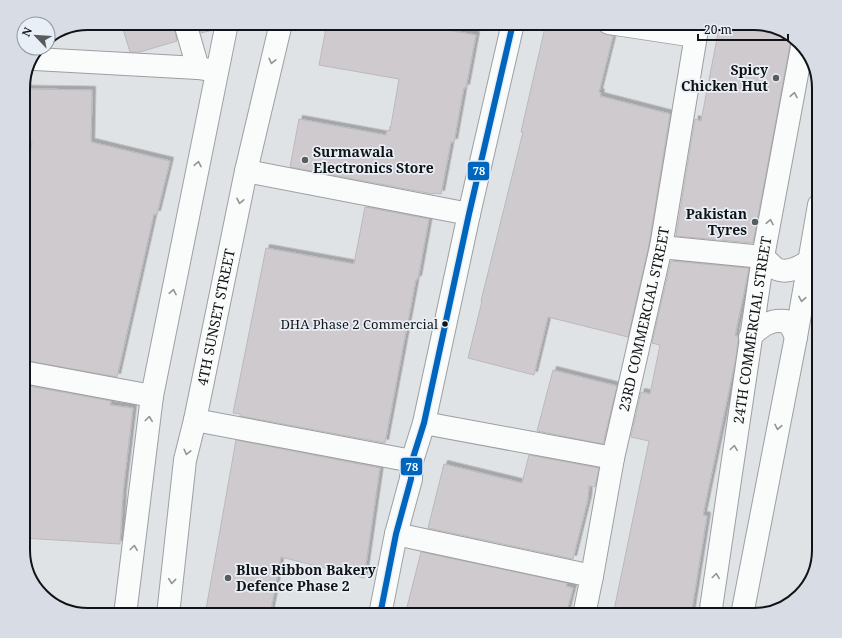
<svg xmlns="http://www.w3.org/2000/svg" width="842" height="638" viewBox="0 0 842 638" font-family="'Noto Serif',serif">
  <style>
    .building { fill: #cfcace; stroke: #bab9bb; filter: url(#shadow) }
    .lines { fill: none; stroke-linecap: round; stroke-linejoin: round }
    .street-casing { stroke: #9d9fa2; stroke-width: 24 }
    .secondary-casing { stroke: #9d9fa2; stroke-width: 24 }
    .street { stroke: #fafbfb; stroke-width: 22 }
    .secondary { stroke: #fafbfb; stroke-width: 22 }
    .bus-1-casing { stroke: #e9eff7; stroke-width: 9 }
    .bus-1 { stroke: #0065bd; stroke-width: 6 }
    .oneway { stroke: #919394 }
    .poi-dot { fill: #595c5f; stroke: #e9eff7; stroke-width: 1.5 }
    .bus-dot { fill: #111316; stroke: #e9eff7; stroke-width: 1.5 }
    .labels { text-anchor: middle; stroke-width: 3.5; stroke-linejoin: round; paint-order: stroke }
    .bus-label { font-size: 13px; fill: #111316; stroke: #e9eff7; text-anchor: end }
    .poi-label { font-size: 14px; font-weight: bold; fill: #111316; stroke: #e9eff7; text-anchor: end }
    .street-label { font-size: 14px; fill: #111316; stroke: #e9eff7 }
    .rim { fill: none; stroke: #111316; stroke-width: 2 }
    .line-badge { stroke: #e9eff7; stroke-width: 1.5 }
    .badge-label { font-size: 11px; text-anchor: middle; font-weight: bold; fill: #fff }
  </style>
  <defs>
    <filter id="shadow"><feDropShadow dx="3.5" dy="-3.5" stdDeviation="0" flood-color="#0004"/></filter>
  </defs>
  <rect width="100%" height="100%" fill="#e0e3e6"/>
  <g class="building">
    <polygon points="121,23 173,23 177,41 140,52 130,52"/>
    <polygon points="198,23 214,23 213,30 201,33"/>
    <polygon points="327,23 387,23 411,27 411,24 476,35 466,88 464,87 454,142 451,142 441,194 433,193 433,194 290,167 299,119 386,135 387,130 390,131 399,79 319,65"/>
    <polygon points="546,23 557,23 585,30 586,23 597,23 598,28 601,32 613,36 599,92 601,93 600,96 670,114 649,245 628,337 548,317 534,375 468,358 482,301 481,301 523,132 521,132"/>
    <polygon points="720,23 754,23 792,36 790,45 753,243 676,236 695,119 701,121"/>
    <polygon points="27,89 92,90 91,142 170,161 157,214 154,214 117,377 23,360 23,232 32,140 23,139 23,117"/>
    <polygon points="365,207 429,219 418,279 416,279 385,443 240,416 240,414 233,413 266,248 354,264"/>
    <polygon points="671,261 749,268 735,336 738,336 738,340 736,357 703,515 707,516 691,615 613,615 649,441 631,437 641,392 650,394 660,345 652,343"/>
    <polygon points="553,370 617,386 603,444 537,431"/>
    <polygon points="23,385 111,401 110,405 133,408 123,492 120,544 23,538"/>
    <polygon points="236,440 380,468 364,578 281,557 270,615 205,615"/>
    <polygon points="529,455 599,468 595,487 589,486 588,499 573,559 428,528 444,464 522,483"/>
    <polygon points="421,552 567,583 566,586 573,588 566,615 405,615"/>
  </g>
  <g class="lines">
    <defs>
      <g id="street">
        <polyline points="185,23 198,68"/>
        <polyline points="609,23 695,36"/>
        <polyline points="35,59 198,68 217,71"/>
        <polyline points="246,171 469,214"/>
        <polyline points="661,247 763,257"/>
        <polyline points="23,372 152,396"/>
        <polyline points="195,420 412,461"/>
        <polyline points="424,423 613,458"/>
        <polyline points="396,534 592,576"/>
        <polyline points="380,615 396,534 411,479 412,461 424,423 469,214 513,23"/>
        <path id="s1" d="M584 615 592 576 613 458 661 247 698 23"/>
      </g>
      <g id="secondary">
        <path d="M763 257C767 260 771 265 775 268 786 275 800 267 809 261"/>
        <path d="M750 337C761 326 770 319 786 321L792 328 796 337"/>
        <polyline points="125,615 152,396 227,23"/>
        <path id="s2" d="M168 615 185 460 195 420 246 171 281 23"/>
        <path id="s3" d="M710 615 763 257 802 47"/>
        <polyline points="742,615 796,337 819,205"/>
      </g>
    </defs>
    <use href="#street" class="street-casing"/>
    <use href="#secondary" class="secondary-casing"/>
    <use href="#street" class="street"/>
    <use href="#secondary" class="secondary"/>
    <defs>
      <polyline id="bus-1" points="380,615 396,534 411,479 412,461 424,423 469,214 513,23"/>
    </defs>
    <use href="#bus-1" class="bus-1-casing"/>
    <use href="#bus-1" class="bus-1"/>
  </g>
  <defs><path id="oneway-chevron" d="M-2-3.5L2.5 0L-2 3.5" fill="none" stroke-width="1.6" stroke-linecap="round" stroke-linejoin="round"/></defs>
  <g class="oneway">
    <use href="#oneway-chevron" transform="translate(272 61) rotate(103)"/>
    <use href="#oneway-chevron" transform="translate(794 95) rotate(-79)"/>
    <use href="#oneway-chevron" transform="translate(198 164) rotate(-79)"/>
    <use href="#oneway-chevron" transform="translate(240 201) rotate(102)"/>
    <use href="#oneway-chevron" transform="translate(770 222) rotate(-79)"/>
    <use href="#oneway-chevron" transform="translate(173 292) rotate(-79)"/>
    <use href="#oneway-chevron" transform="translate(802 299) rotate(100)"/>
    <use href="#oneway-chevron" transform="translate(149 419) rotate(-83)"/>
    <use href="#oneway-chevron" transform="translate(778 427) rotate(101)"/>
    <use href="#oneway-chevron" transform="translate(734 448) rotate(-82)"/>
    <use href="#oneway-chevron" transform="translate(187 452) rotate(104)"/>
    <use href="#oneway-chevron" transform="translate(134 548) rotate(-83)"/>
    <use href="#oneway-chevron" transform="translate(716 576) rotate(-82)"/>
    <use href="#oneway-chevron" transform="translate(172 581) rotate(96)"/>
  </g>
  <g class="poi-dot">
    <circle cx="776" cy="78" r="4"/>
    <circle cx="305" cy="160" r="4"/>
    <circle cx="755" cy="222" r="4"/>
    <circle cx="228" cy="578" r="4"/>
  </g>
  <circle class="bus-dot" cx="445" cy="324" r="3.5"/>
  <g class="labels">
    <g class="bus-label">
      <text x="438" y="329">DHA Phase 2 Commercial</text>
    </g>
    <g class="poi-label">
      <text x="768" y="75">Spicy<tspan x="768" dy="16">Chicken Hut</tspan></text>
      <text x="313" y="157" text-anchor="start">Surmawala<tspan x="313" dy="16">Electronics Store</tspan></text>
      <text x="747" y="219">Pakistan<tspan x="747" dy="16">Tyres</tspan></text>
      <text x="236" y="575" text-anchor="start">Blue Ribbon Bakery<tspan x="236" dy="16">Defence Phase 2</tspan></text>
    </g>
    <g class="street-label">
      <text dy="5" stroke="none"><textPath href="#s2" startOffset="302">4TH SUNSET STREET</textPath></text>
      <text dy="5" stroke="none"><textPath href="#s1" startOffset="302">23RD COMMERCIAL STREET</textPath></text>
      <text dy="5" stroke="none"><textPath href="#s3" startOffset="288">24TH COMMERCIAL STREET</textPath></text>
    </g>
  </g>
  <path d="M0 0H842V638H0ZM88 30H754A58 58 0 0 1 812 88V550A58 58 0 0 1 754 608H88A58 58 0 0 1 30 550V88A58 58 0 0 1 88 30Z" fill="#d8dde5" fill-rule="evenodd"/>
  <path class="rim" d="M88 30H754A58 58 0 0 1 812 88V550A58 58 0 0 1 754 608H88A58 58 0 0 1 30 550V88A58 58 0 0 1 88 30Z"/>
  <g class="line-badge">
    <rect x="467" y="161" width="23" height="20" rx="4" fill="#0065bd"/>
    <rect x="400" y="457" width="23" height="19" rx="4" fill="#0065bd"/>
  </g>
  <g class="badge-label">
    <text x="479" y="175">78</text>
    <text x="412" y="471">78</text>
  </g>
  <g transform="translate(36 36) rotate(295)"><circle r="19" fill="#e9eff7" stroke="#93979d"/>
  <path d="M0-3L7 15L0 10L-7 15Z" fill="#595c5f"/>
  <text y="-6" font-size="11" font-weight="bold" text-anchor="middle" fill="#111316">N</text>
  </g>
  <path d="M698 34v6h90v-6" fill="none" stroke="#111316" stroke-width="2"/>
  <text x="704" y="34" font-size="12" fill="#111316" stroke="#e9eff7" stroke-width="3" paint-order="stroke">20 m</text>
</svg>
